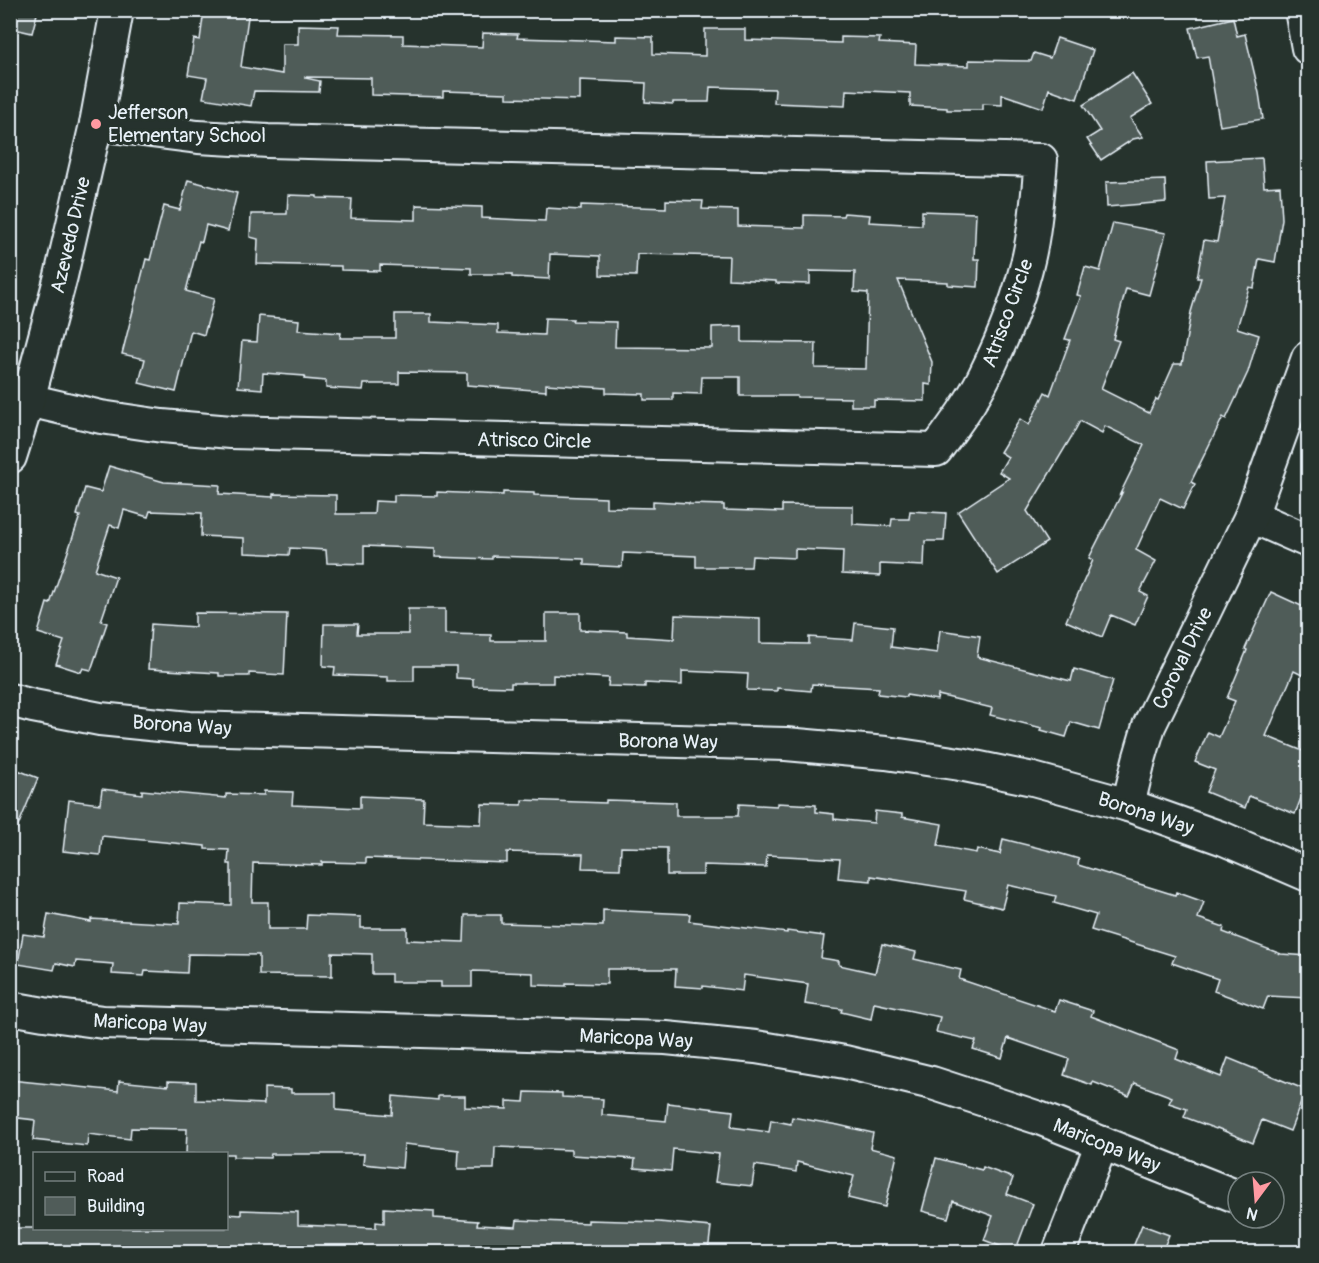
<svg xmlns="http://www.w3.org/2000/svg" width="1319" height="1263" viewBox="0 0 1319 1263" font-family="Pangolin,sans-serif">
  <style>
    .building { fill: #505c59; stroke: #e8f1f8; stroke-width: 1.5 }
    .lines { fill: none; stroke-linecap: round; stroke-linejoin: round }
    .minor-casing { stroke: #e8f1f8; stroke-width: 36 }
    .minor { stroke: #26332d; stroke-width: 32 }
    .poi-dot { fill: #ff9aa2; stroke: #26332d; stroke-width: 2 }
    .labels { text-anchor: middle; stroke-width: 6; stroke-linejoin: round; paint-order: stroke }
    .poi-label { font-size: 20px; fill: #e8f1f8; stroke: #26332d; text-anchor: start }
    .street-label { font-size: 20px; fill: #e8f1f8; stroke: #26332d }
  </style>
  <rect width="100%" height="100%" fill="#26332d"/>
  <filter id="ink" filterUnits="userSpaceOnUse"><feTurbulence type="fractalNoise" baseFrequency=".0167" numOctaves="2"/><feDisplacementMap in="SourceGraphic" scale="12" xChannelSelector="R" yChannelSelector="G"/><feConvolveMatrix kernelMatrix="1 2 1 2 8 2 1 2 1" color-interpolation-filters="sRGB"/></filter>
  <g filter="url(#ink)">
    <g class="building">
      <polygon points="10,10 38,10 32,33 10,28"/>
      <polygon points="204,10 249,10 241,67 282,74 282,44 298,44 298,25 339,26 338,34 403,35 403,44 482,47 483,33 518,34 517,38 616,41 616,36 653,37 653,54 705,56 705,29 745,29 745,40 841,43 841,37 880,38 879,43 916,45 915,64 969,66 969,60 1031,61 1034,53 1050,58 1057,38 1093,50 1077,99 1049,89 1043,108 1002,94 1002,105 983,104 983,110 947,110 947,108 910,106 910,93 846,90 845,106 774,103 775,89 710,87 709,102 673,102 673,104 645,102 646,83 580,80 580,100 507,98 507,93 443,91 443,97 371,95 371,78 305,77 305,78 320,81 319,92 254,91 251,106 203,98 207,78 188,75 194,39 200,40"/>
      <polygon points="1233,18 1237,36 1245,34 1259,93 1263,119 1220,126 1208,56 1197,58 1190,28"/>
      <polygon points="1132,73 1152,104 1130,118 1143,137 1133,139 1101,160 1087,139 1100,131 1083,105"/>
      <polygon points="1262,158 1264,187 1280,186 1282,219 1275,262 1259,259 1254,288 1249,287 1237,328 1259,335 1248,372 1226,419 1223,417 1191,482 1195,484 1183,509 1160,498 1136,550 1156,561 1140,592 1148,596 1135,625 1111,615 1102,637 1066,621 1093,560 1089,558 1122,493 1120,494 1144,445 1105,426 1102,433 1080,421 1072,436 1027,511 1047,542 998,574 958,512 1009,478 999,472 1008,457 1000,452 1020,419 1029,425 1045,392 1050,395 1070,340 1065,339 1081,296 1077,295 1085,267 1100,271 1113,223 1166,233 1149,295 1126,289 1113,339 1119,341 1101,389 1149,413 1156,399 1158,400 1174,364 1182,364 1191,312 1201,278 1197,278 1204,240 1217,242 1225,198 1209,199 1207,161"/>
      <polygon points="188,180 237,193 228,231 206,225 202,242 199,241 186,291 214,299 204,335 191,331 176,392 139,383 145,359 122,354 146,259 150,260 164,206 180,210"/>
      <polygon points="1165,180 1166,202 1107,207 1106,182"/>
      <polygon points="288,195 317,196 317,198 352,199 351,218 416,220 416,205 482,207 482,218 545,221 546,208 581,210 581,205 666,208 666,200 703,201 702,209 738,210 738,226 804,228 804,215 843,216 844,213 870,215 869,222 922,225 922,211 976,213 974,259 979,259 978,287 948,285 948,282 898,280 932,362 931,385 925,384 925,401 874,400 874,406 851,406 851,398 797,397 797,396 740,396 740,377 702,377 701,394 673,393 673,400 644,400 644,394 606,393 606,388 546,384 546,391 467,385 467,373 399,372 399,384 364,384 363,390 326,388 326,381 304,379 305,376 263,373 262,389 238,387 242,341 257,342 259,316 299,320 298,330 341,333 340,338 395,338 395,314 431,314 431,322 498,325 498,333 544,335 545,318 573,319 572,321 616,322 615,347 712,348 712,327 742,326 742,342 816,343 815,368 866,369 868,293 854,292 855,272 810,271 810,284 776,283 776,281 728,279 729,256 637,254 636,276 600,275 600,256 550,254 549,279 512,277 512,274 471,274 471,268 380,265 380,271 341,270 341,266 257,264 258,239 250,237 251,214 287,214"/>
      <polygon points="109,466 164,482 220,485 219,494 273,497 273,494 336,495 336,514 374,514 375,501 394,502 394,495 437,496 437,492 503,495 503,492 534,493 534,495 606,498 606,507 653,508 653,501 689,503 689,504 724,505 724,510 782,512 782,505 853,506 853,524 891,526 892,519 909,519 910,511 946,513 944,541 925,541 924,566 880,564 880,576 842,574 843,551 795,549 795,558 752,556 751,567 696,567 696,556 623,553 622,567 584,565 584,559 492,556 492,559 435,557 435,549 364,546 364,564 327,563 326,550 290,548 289,555 244,553 244,538 201,536 202,513 150,511 148,517 124,510 119,528 110,525 95,570 116,577 101,621 107,623 91,670 83,668 81,672 56,664 64,641 38,633 47,603 50,604 80,516 77,515 85,488 101,492"/>
      <polygon points="1271,592 1308,609 1308,678 1294,671 1266,736 1308,753 1308,780 1295,814 1249,796 1245,808 1206,792 1215,770 1195,762 1208,732 1219,737 1235,701 1227,698 1247,650 1245,649"/>
      <polygon points="408,609 445,609 445,634 491,635 491,641 546,641 546,613 580,613 580,630 627,632 627,636 674,639 675,615 760,618 760,643 809,644 809,637 853,640 855,623 893,627 891,647 937,653 940,630 980,636 977,657 1071,681 1074,669 1113,680 1099,730 1071,722 1066,737 1041,730 1042,728 990,715 992,708 938,695 937,700 906,695 906,697 878,694 879,688 812,684 811,691 777,688 777,691 747,690 748,674 682,671 682,685 645,683 645,687 608,686 609,678 553,675 553,683 511,683 511,687 473,686 473,679 456,678 456,666 414,666 414,681 388,681 388,677 334,675 335,667 323,666 324,624 358,624 357,634 408,634"/>
      <polygon points="195,613 287,614 284,675 249,673 249,676 219,676 219,673 148,669 151,624 195,627"/>
      <polygon points="10,767 38,778 11,843 10,843"/>
      <polygon points="102,789 142,794 142,790 226,798 226,794 264,795 264,791 293,792 292,805 360,808 360,796 424,799 423,822 481,824 482,804 522,805 522,800 606,803 606,800 676,802 676,816 738,816 739,804 777,806 777,803 816,805 816,812 834,814 834,819 874,823 875,811 902,814 902,817 942,824 938,846 976,853 977,849 1000,854 1003,839 1055,852 1079,859 1078,865 1175,895 1176,892 1204,902 1198,918 1224,927 1223,932 1281,954 1308,956 1308,998 1268,996 1263,1009 1214,991 1218,979 1172,963 1175,956 1091,930 1096,915 1054,903 1056,896 1008,885 1002,908 964,899 966,891 871,876 871,881 838,878 840,859 767,855 766,867 703,865 703,875 667,875 667,848 621,847 620,869 582,868 583,854 507,852 507,863 366,858 366,863 322,862 322,865 253,863 252,902 268,902 268,929 306,929 307,915 361,917 361,928 407,928 407,940 464,942 465,915 501,915 501,923 603,926 603,910 690,914 689,921 787,933 787,931 824,936 821,958 839,961 839,965 875,973 882,944 916,952 914,959 961,970 959,979 1055,1011 1059,1000 1093,1011 1091,1016 1179,1050 1176,1059 1221,1077 1228,1058 1306,1090 1290,1131 1262,1120 1253,1143 1217,1128 1216,1129 1184,1117 1187,1109 1169,1103 1172,1097 1135,1083 1129,1096 1093,1082 1092,1085 1064,1075 1069,1059 1008,1038 1002,1058 973,1049 976,1041 936,1032 940,1017 874,1003 871,1019 841,1012 842,1009 805,1004 808,984 744,975 742,991 703,986 703,988 675,986 676,969 607,969 607,984 566,983 566,986 533,985 533,973 472,971 472,987 441,987 441,982 391,982 391,974 372,974 372,954 332,953 332,976 259,975 259,955 188,954 187,973 145,971 144,976 112,974 113,964 76,961 75,967 56,963 54,970 18,964 23,934 44,937 48,914 91,922 91,919 179,924 180,903 231,905 231,864 228,864 229,850 205,849 205,846 102,836 100,855 63,851 69,800 100,804"/>
      <polygon points="10,1080 118,1091 119,1081 168,1086 168,1081 196,1082 196,1100 224,1101 224,1102 264,1104 264,1088 291,1089 291,1093 336,1093 336,1110 392,1115 393,1096 438,1100 438,1096 465,1096 465,1107 507,1109 507,1101 524,1102 525,1092 562,1093 562,1097 603,1099 602,1115 666,1121 668,1103 733,1111 731,1127 769,1132 771,1120 791,1124 792,1117 838,1125 873,1133 870,1148 897,1155 885,1207 848,1198 854,1176 797,1162 796,1172 755,1165 752,1186 715,1182 719,1154 673,1149 671,1171 634,1168 635,1159 571,1155 571,1150 495,1147 494,1169 458,1169 459,1150 404,1144 402,1168 363,1164 364,1154 271,1154 270,1158 233,1157 233,1154 186,1154 187,1129 131,1128 130,1139 88,1134 87,1146 33,1140 35,1120 10,1117"/>
      <polygon points="936,1158 982,1170 983,1167 1013,1178 1007,1194 1033,1204 1015,1252 984,1240 993,1216 953,1201 948,1218 922,1211"/>
      <polygon points="384,1208 434,1211 434,1218 478,1221 477,1225 516,1227 517,1220 588,1223 588,1220 659,1222 711,1227 708,1252 10,1252 10,1228 226,1228 226,1214 241,1215 241,1210 298,1212 298,1225 376,1228 376,1222 384,1223"/>
      <polygon points="1142,1225 1169,1235 1162,1252 1131,1252"/>
    </g>
    <g class="lines">
      <defs>
        <g id="minor">
          <polyline points="1301,10 1308,48"/>
          <path d="M28 400 101 417 162 426 231 432 936 450C953 427 971 403 984 377 1002 341 1020 296 1029 256 1036 225 1038 193 1041 160L268 141 198 137 96 124"/>
          <polyline points="10,457 28,400 61,276 96,124 117,10"/>
          <polyline points="1251,516 1308,541"/>
          <polyline points="10,700 33,706 100,719 189,728 786,744 886,753 960,764 1033,779 1128,805 1224,839 1308,875"/>
          <polyline points="1128,805 1139,760 1149,726 1251,516 1308,358"/>
          <polyline points="10,1008 44,1014 103,1022 666,1038 756,1047 845,1062 932,1083 1039,1118 1238,1197"/>
          <polyline points="1059,1252 1102,1143"/>
        </g>
      </defs>
      <use href="#minor" class="minor-casing"/>
      <use href="#minor" class="minor"/>
    </g>
  </g>
  <circle class="poi-dot" cx="96" cy="124" r="6"/>
  <g class="labels">
    <g class="poi-label">
      <text x="108" y="119">Jefferson<tspan x="108" dy="23">Elementary School</tspan></text>
    </g>
    <g class="street-label">
      <text transform="translate(70 235) rotate(-77)" y="7">Azevedo Drive</text>
      <text transform="translate(1007 313) rotate(-70)" y="7">Atrisco Circle</text>
      <text transform="translate(534 440) rotate(1)" y="7">Atrisco Circle</text>
      <text transform="translate(1182 658) rotate(-64)" y="7">Coroval Drive</text>
      <text transform="translate(182 725) rotate(4)" y="7">Borona Way</text>
      <text transform="translate(668 741) rotate(1)" y="7">Borona Way</text>
      <text transform="translate(1146 813) rotate(18)" y="7">Borona Way</text>
      <text transform="translate(150 1023) rotate(3)" y="7">Maricopa Way</text>
      <text transform="translate(636 1038) rotate(3)" y="7">Maricopa Way</text>
      <text transform="translate(1107 1145) rotate(22)" y="7">Maricopa Way</text>
    </g>
  </g>
  <rect width="1319" height="1263" fill="none" stroke="#26332d" stroke-width="36"/>
  <rect x="18" y="18" width="1283" height="1227" fill="none" stroke="#e8f1f8" stroke-width="2" filter="url(#ink)"/>
  <rect x="33" y="1152" width="195" height="78" fill="#26332d" stroke="#747f7e" stroke-width="1.5"/>
  <rect x="45" y="1172" width="30" height="9" fill="#26332d" stroke="#747f7e" stroke-width="1.5"/>
  <text x="87" y="1182" font-size="18" fill="#e8f1f8">Road</text>
  <rect x="45" y="1197" width="30" height="18" fill="#505c59" stroke="#747f7e" stroke-width="1.5"/>
  <text x="87" y="1212" font-size="18" fill="#e8f1f8">Building</text>
  <g transform="translate(1256 1200) rotate(196)"><circle r="28" fill="#26332d" stroke="#747f7e" stroke-width="1.5"/>
  <path d="M0-4.5L10 22L0 15L-10 22Z" fill="#ff9aa2"/>
  <text y="-9" font-size="16" font-weight="bold" text-anchor="middle" fill="#e8f1f8">N</text>
  </g>
</svg>
